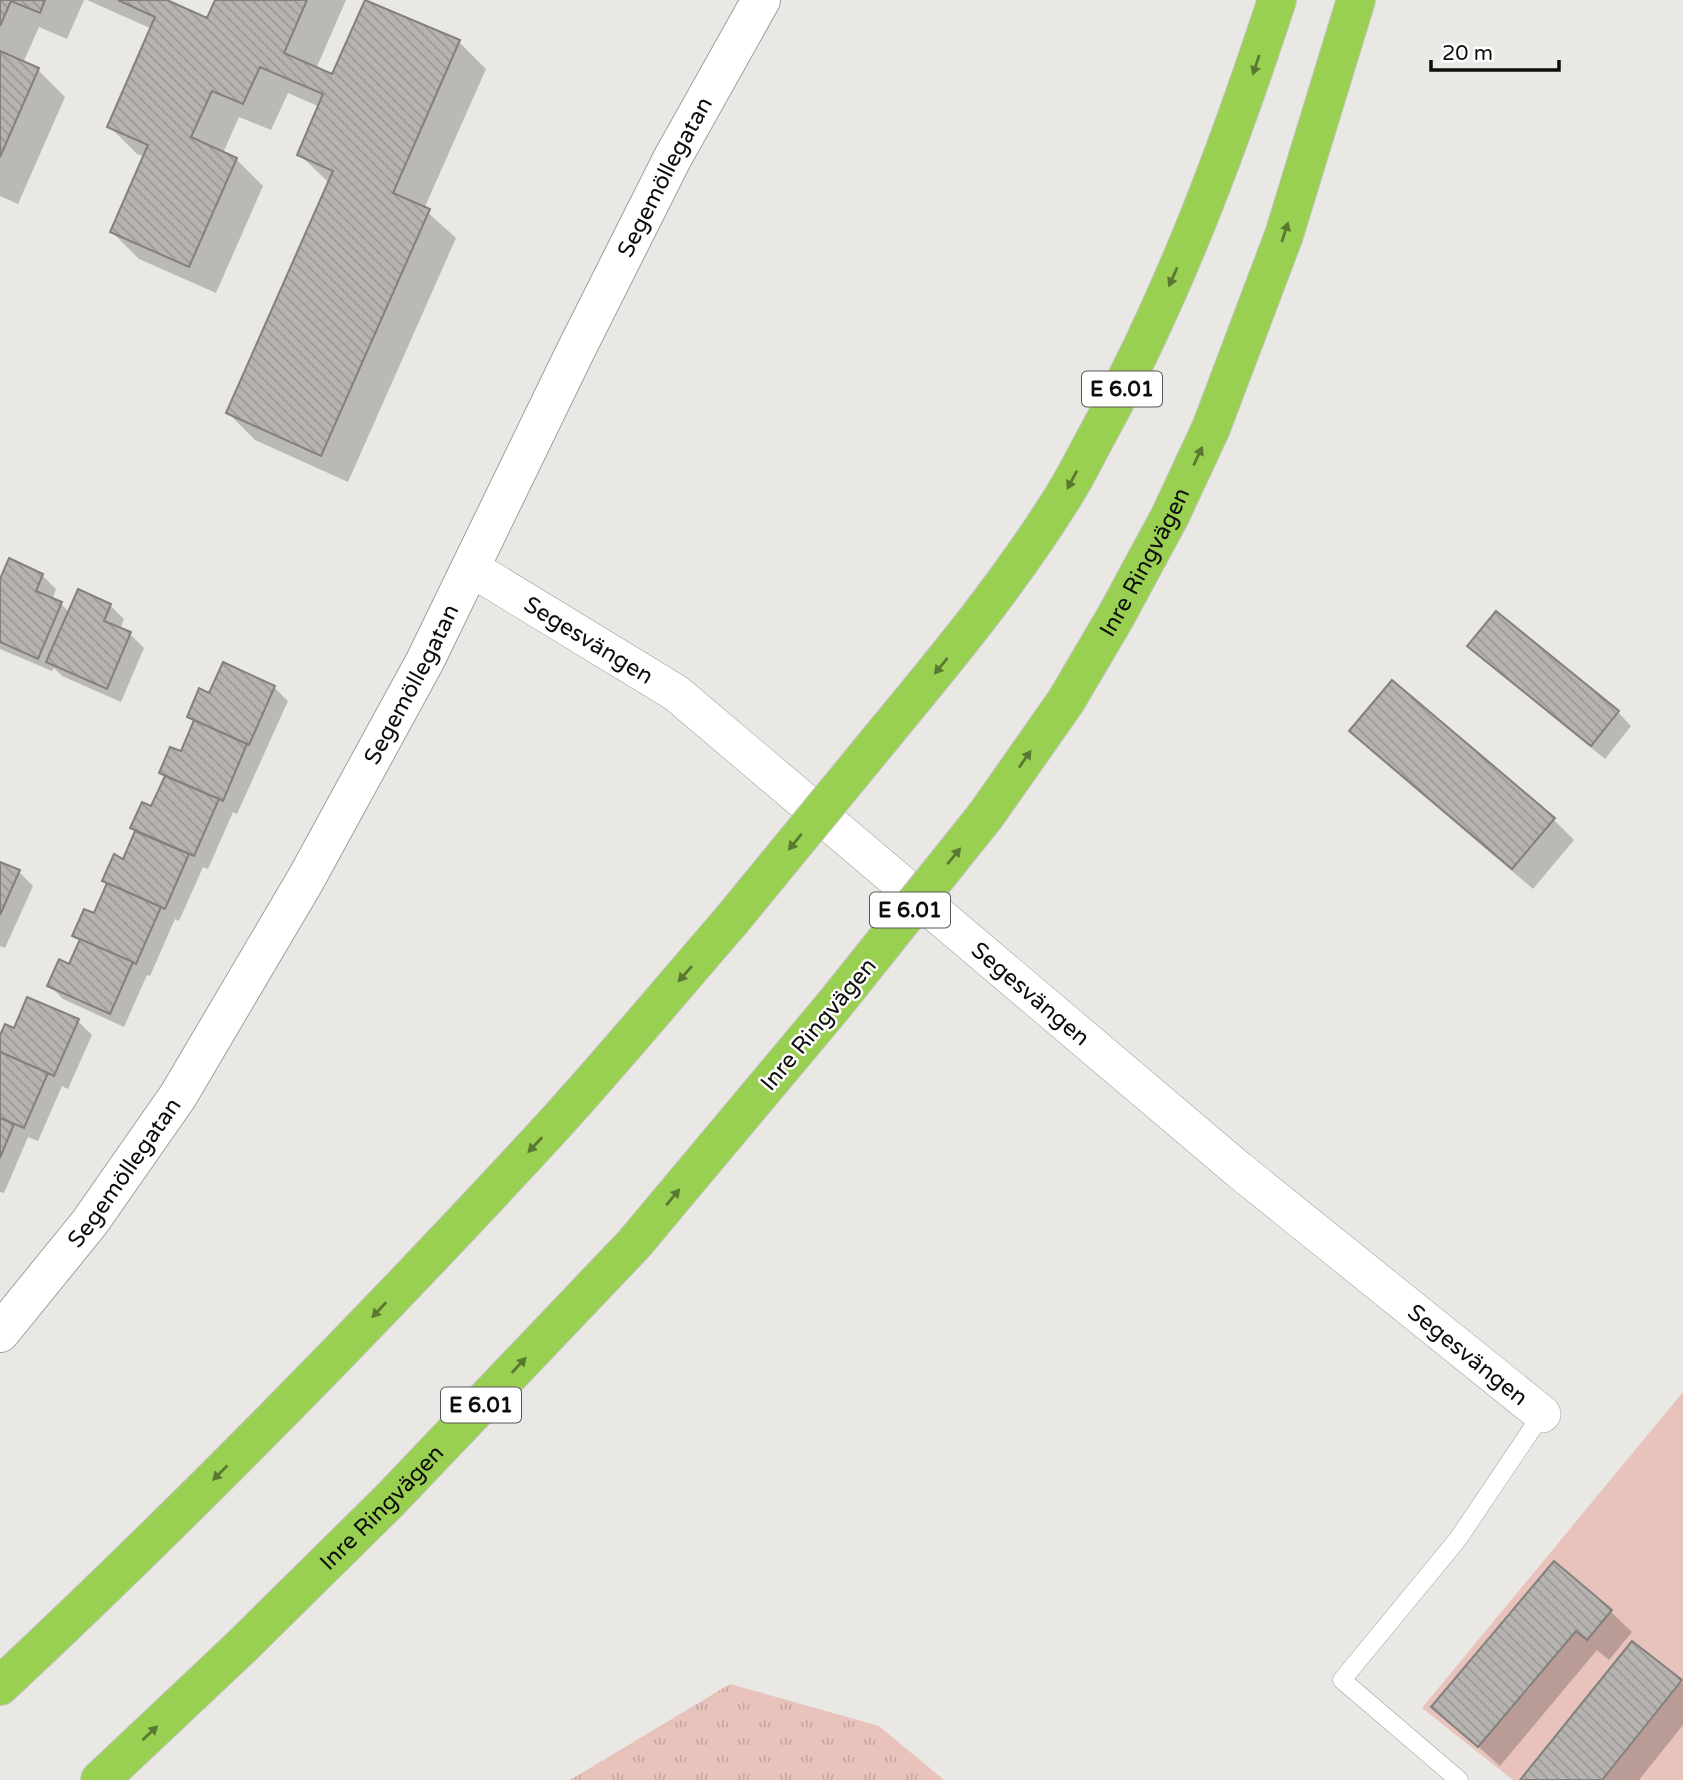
<svg xmlns="http://www.w3.org/2000/svg" width="1683" height="1780" viewBox="0 0 1683 1780" font-family="'Varela Round',sans-serif">
  <style>
    .grass { fill: url(#grass-tufts) }
    .pitch { fill: #e8c3bb }
    .shadow { fill: #0003 }
    .building { fill: url(#building-back-hatch); stroke: #83807d; stroke-width: 2 }
    .lines { fill: none; stroke-linecap: round; stroke-linejoin: round }
    .lane-casing { stroke: #a09f9c; stroke-width: 19 }
    .street-casing { stroke: #a09f9c; stroke-width: 38 }
    .secondary-casing { stroke: #a09f9c; stroke-width: 40 }
    .highway-casing { stroke: #c5c5c5; stroke-width: 40 }
    .lane { stroke: #fff; stroke-width: 18 }
    .street { stroke: #fff; stroke-width: 37 }
    .secondary { stroke: #fff; stroke-width: 38 }
    .highway { stroke: #9ad051; stroke-width: 38 }
    .highway-bridge-casing { stroke: #c5c5c5; stroke-width: 40; stroke-linecap: butt }
    .highway-bridge { stroke: #9ad051; stroke-width: 38 }
    .oneway { fill: #5b7832 }
    .labels { text-anchor: middle; stroke-width: 5; stroke-linejoin: round; paint-order: stroke }
    .shield { fill: #fff; stroke: #565655; stroke-width: 2 }
    .shield-label { font-size: 21px; font-weight: bold; fill: #0d0d0c }
    .street-label { font-size: 23px; fill: #0d0d0c; stroke: #fff }
  </style>
  <defs>
    <pattern id="grass-tufts" width="24" height="20" patternUnits="userSpaceOnUse" patternTransform="scale(1.75)"><rect width="24" height="20" fill="#e8c3bb"/><path d="M3 7l-1-3M5 7V3M7 7l1-3M15 17l-1-3M17 17v-4M19 17l1-3" fill="none" stroke="#c6a6a0"/></pattern>
    <pattern id="building-back-hatch" width="6" height="6" patternUnits="userSpaceOnUse" patternTransform="scale(1.75)"><rect width="6" height="6" fill="#b6b3b0"/><path d="M-1 5l2 2M0 0l6 6M5-1l2 2" fill="none" stroke="#9b9996"/></pattern>
  </defs>
  <rect width="100%" height="100%" fill="#e9e8e4"/>
  <polygon class="grass" points="730,1684 879,1726 944,1780 570,1780"/>
  <polygon class="pitch" points="1683,1392 1683,1780 1513,1780 1422,1708"/>
  <g class="shadow">
    <polygon points="0,0 84,0 67,39 39,27 23,63 38,70 65,97 18,204 0,196"/>
    <polygon points="87,0 162,0 208,20 217,0 346,0 316,69 333,76 459,42 486,69 424,209 456,238 348,482 255,440 228,413 329,183 299,154 320,107 288,93 271,130 239,117 223,153 236,159 263,186 216,293 139,259 112,232 145,157 137,154 109,126 152,29"/>
    <polygon points="42,575 56,589 52,600 61,604 69,612 110,605 124,619 120,629 130,634 144,648 121,702 62,676 54,668 52,671 0,649 0,579"/>
    <polygon points="1470,646 1618,712 1631,726 1605,759 1483,660"/>
    <polygon points="223,665 274,687 288,701 237,814 233,812 208,869 203,867 179,921 175,919 150,976 147,975 124,1027 63,999 49,985 70,966 81,941 74,935 94,916 108,885 104,881 124,861 136,832 132,828 152,808 166,777 161,772 182,753 195,722 189,717 210,695"/>
    <polygon points="1352,731 1554,820 1574,840 1533,889 1372,752"/>
    <polygon points="0,864 19,872 33,886 5,948 0,946"/>
    <polygon points="78,1021 92,1035 68,1089 62,1086 38,1141 28,1137 4,1193 0,1192 0,1039 15,1030"/>
    <polygon points="1554,1564 1611,1612 1632,1632 1609,1660 1597,1650 1500,1766 1434,1707"/>
    <polygon points="1681,1682 1683,1684 1683,1725 1639,1780 1522,1780"/>
  </g>
  <g class="building">
    <polygon points="0,0 45,0 40,13 11,1 0,26"/>
    <polygon points="118,0 167,0 207,18 215,0 307,0 284,53 332,74 365,0 460,40 393,193 430,209 321,456 226,413 333,171 297,155 323,94 260,67 243,104 212,91 191,137 237,158 189,267 110,232 148,145 107,127 155,17"/>
    <polygon points="0,51 39,68 0,157"/>
    <polygon points="9,558 43,574 36,591 62,602 38,659 0,642 0,579"/>
    <polygon points="78,589 111,604 104,621 131,632 107,689 46,662"/>
    <polygon points="1496,611 1619,711 1591,746 1467,646"/>
    <polygon points="223,662 275,686 249,745 187,717 199,688 209,693"/>
    <polygon points="1392,680 1555,818 1512,869 1349,731"/>
    <polygon points="194,720 247,744 223,801 159,773 170,747 181,751"/>
    <polygon points="165,776 219,799 194,856 130,828 142,802 151,806"/>
    <polygon points="135,831 189,854 165,909 102,881 114,854 123,859"/>
    <polygon points="0,862 20,870 0,915"/>
    <polygon points="107,883 161,907 136,964 72,936 84,909 94,913"/>
    <polygon points="80,939 133,962 110,1014 47,986 59,959 69,964"/>
    <polygon points="27,997 79,1019 54,1076 0,1052 0,1035 5,1024 14,1028"/>
    <polygon points="0,1052 48,1073 24,1128 0,1118"/>
    <polygon points="0,1118 14,1124 0,1158"/>
    <polygon points="1554,1561 1612,1610 1587,1640 1576,1631 1478,1747 1431,1707"/>
    <polygon points="1632,1641 1682,1680 1602,1780 1520,1780"/>
  </g>
  <g class="lines">
    <defs>
      <polyline id="lane" points="1459,1780 1342,1680 1458,1539 1542,1414"/>
      <g id="street">
        <path id="s1" d="M471 568 676 693 1239 1170 1542 1414"/>
      </g>
      <g id="secondary">
        <path id="s2" d="M0 1333 90 1222 178 1096 306 879 425 661 576 350 672 159 761 0"/>
      </g>
      <g id="highway">
        <path d="M885 733C947 658 1009 583 1061 500 1076 477 1088 451 1102 426 1175 291 1229 146 1277 0"/>
        <path id="s3" d="M986 815 1066 701 1116 616 1170 516 1211 428 1284 235 1356 0"/>
        <path d="M0 1686C191 1507 375 1319 552 1127 613 1060 671 990 730 922"/>
        <path id="s4" d="M100 1780 239 1649 390 1500 634 1244 834 1005"/>
      </g>
    </defs>
    <use href="#lane" class="lane-casing"/>
    <use href="#street" class="street-casing"/>
    <use href="#secondary" class="secondary-casing"/>
    <use href="#highway" class="highway-casing"/>
    <use href="#lane" class="lane"/>
    <use href="#street" class="street"/>
    <use href="#secondary" class="secondary"/>
    <use href="#highway" class="highway"/>
    <defs>
      <g id="highway-bridge">
        <polyline points="730,922 885,733"/>
        <polyline points="834,1005 986,815"/>
      </g>
    </defs>
    <use href="#highway-bridge" class="highway-bridge-casing"/>
    <use href="#highway-bridge" class="highway-bridge"/>
  </g>
  <defs><path id="oneway-solid" d="M-6-.8H1V-3.2L6.5 0L1 3.2V.8H-6Z" transform="scale(1.75)"/></defs>
  <g class="oneway">
    <use href="#oneway-solid" transform="translate(1256 65) rotate(108)"/>
    <use href="#oneway-solid" transform="translate(1285 232) rotate(-72)"/>
    <use href="#oneway-solid" transform="translate(1173 277) rotate(114)"/>
    <use href="#oneway-solid" transform="translate(1198 456) rotate(-65)"/>
    <use href="#oneway-solid" transform="translate(1072 480) rotate(118)"/>
    <use href="#oneway-solid" transform="translate(941 666) rotate(129)"/>
    <use href="#oneway-solid" transform="translate(1025 759) rotate(-55)"/>
    <use href="#oneway-solid" transform="translate(795 842) rotate(129)"/>
    <use href="#oneway-solid" transform="translate(954 856) rotate(-51)"/>
    <use href="#oneway-solid" transform="translate(685 974) rotate(131)"/>
    <use href="#oneway-solid" transform="translate(535 1145) rotate(133)"/>
    <use href="#oneway-solid" transform="translate(673 1197) rotate(-50)"/>
    <use href="#oneway-solid" transform="translate(379 1310) rotate(133)"/>
    <use href="#oneway-solid" transform="translate(519 1365) rotate(-47)"/>
    <use href="#oneway-solid" transform="translate(220 1473) rotate(135)"/>
    <use href="#oneway-solid" transform="translate(150 1733) rotate(-43)"/>
  </g>
  <g class="labels">
    <g class="shield">
      <rect x="1082" y="371.5" width="80" height="35" rx="5"/>
      <rect x="870" y="892.5" width="80" height="35" rx="5"/>
      <rect x="441" y="1387.5" width="80" height="35" rx="5"/>
    </g>
    <g class="shield-label">
      <text x="1122" y="396">E 6.01</text>
      <text x="910" y="917">E 6.01</text>
      <text x="481" y="1412">E 6.01</text>
    </g>
    <g class="street-label">
      <text dy="8" stroke="none"><textPath href="#s2" startOffset="1337">Segemöllegatan</textPath></text>
      <text dy="8" stroke="none"><textPath href="#s3" startOffset="299">Inre Ringvägen</textPath></text>
      <text dy="8" stroke="none"><textPath href="#s1" startOffset="138">Segesvängen</textPath></text>
      <text dy="8" stroke="none"><textPath href="#s2" startOffset="770">Segemöllegatan</textPath></text>
      <text dy="8" stroke="none"><textPath href="#s1" startOffset="705">Segesvängen</textPath></text>
      <text transform="translate(818 1024) rotate(-50)" y="8">Inre Ringvägen</text>
      <text dy="8" stroke="none"><textPath href="#s2" startOffset="203">Segemöllegatan</textPath></text>
      <text dy="8" stroke="none"><textPath href="#s1" startOffset="1272">Segesvängen</textPath></text>
      <text dy="8" stroke="none"><textPath href="#s4" startOffset="392">Inre Ringvägen</textPath></text>
    </g>
  </g>
  <path d="M1431 60v10h128v-10" fill="none" stroke="#0d0d0c" stroke-width="3.5"/>
  <text x="1442" y="60" font-size="21" fill="#0d0d0c" stroke="#ffffff" stroke-width="5" paint-order="stroke">20 m</text>
</svg>
